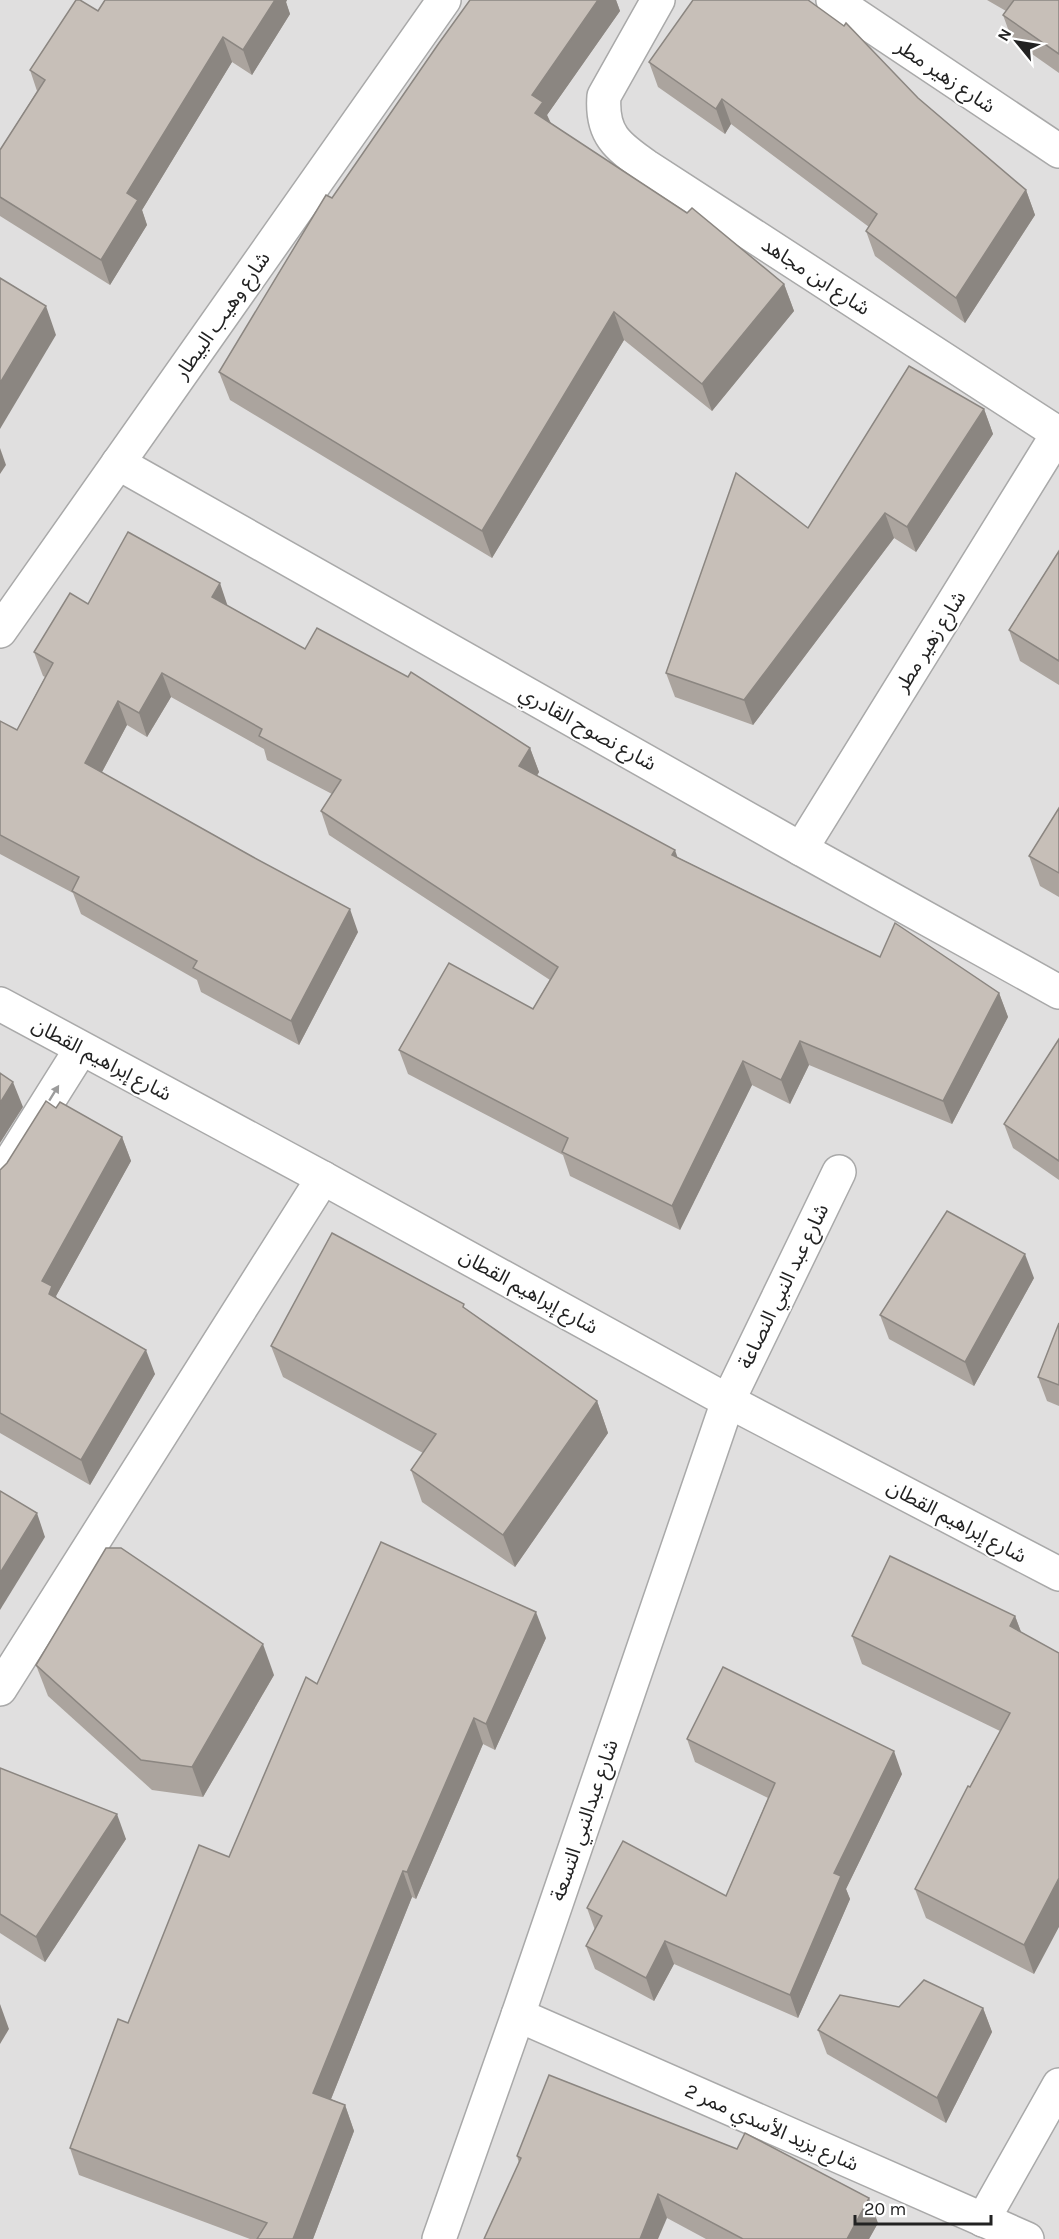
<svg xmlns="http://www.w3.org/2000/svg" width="1059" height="2239" viewBox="0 0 1059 2239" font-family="Karla,'Noto Sans Arabic',sans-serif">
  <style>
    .residential { fill: #e0dfdf }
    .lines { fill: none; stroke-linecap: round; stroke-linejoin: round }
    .minor-casing { stroke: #a9a9a9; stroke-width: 36 }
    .tertiary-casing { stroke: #a9a9a9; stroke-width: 36 }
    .minor { stroke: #fff; stroke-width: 33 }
    .tertiary { stroke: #fff; stroke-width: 33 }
    .wall { fill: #aba49e }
    .shaded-wall { fill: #8b8681 }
    .building { fill: #c7bfb8; stroke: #8b8681; stroke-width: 1.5 }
    .oneway { fill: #9c9c9c }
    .labels { text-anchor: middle; stroke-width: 4.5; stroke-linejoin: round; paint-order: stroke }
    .street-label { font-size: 20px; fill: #222; stroke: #fff }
  </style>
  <rect width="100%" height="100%" fill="#f2efe9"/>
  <rect class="residential" x="0" y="0" width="1059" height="2239"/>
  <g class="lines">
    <defs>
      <g id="minor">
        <path d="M658 0 604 96C601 134 617 146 646 166L1059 434"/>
        <polyline points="833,0 1059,151"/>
        <polyline points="118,463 801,849 1059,992"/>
        <polyline points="0,631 444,0"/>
        <polyline points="801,849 1059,432"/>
        <polyline points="0,1178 81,1049"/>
        <polyline points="0,1689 323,1178"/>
        <polyline points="518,2015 1027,2239"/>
        <polyline points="983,2220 1059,2085"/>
        <polyline points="439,2239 518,2015 728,1401 839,1172"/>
      </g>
      <polyline id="tertiary" points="0,1004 323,1178 728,1401 1059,1574"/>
    </defs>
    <use href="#minor" class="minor-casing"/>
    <use href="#tertiary" class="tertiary-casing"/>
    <use href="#minor" class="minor"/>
    <use href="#tertiary" class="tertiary"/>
  </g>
  <g class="wall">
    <polygon points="105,0 287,0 286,2 290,14 252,75 232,62 142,210 147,225 110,285 0,216 0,150 37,91 30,70 98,11"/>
    <polygon points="470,0 616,0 620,11 547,115 551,123 784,284 794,311 712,411 624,340 492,558 230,400 219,372"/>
    <polygon points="987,0 1059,0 1059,73 1012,40 1003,15 1006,11"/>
    <polygon points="649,62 918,98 1026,190 1035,215 965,323 875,256 866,231 869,227 731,124 725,134 658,87"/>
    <polygon points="984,409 993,434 916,552 894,538 753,725 675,697 666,673 808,528"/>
    <polygon points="1059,551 1059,685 1020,661 1009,630"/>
    <polygon points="228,606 305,649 530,748 539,772 537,776 677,857 880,957 999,993 1008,1017 952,1124 809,1065 790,1104 752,1085 680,1230 570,1176 563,1155 408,1074 399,1050 533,1009 550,980 329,835 321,811 332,794 267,760 264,749 171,697 147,737 127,725 102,772 358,932 299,1045 201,992 197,980 81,914 73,893 0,854 0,721 17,730 45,677 43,676 34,652"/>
    <polygon points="1059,808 1059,897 1040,886 1029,856"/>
    <polygon points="1059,1039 1059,1180 1013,1148 1004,1124"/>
    <polygon points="56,1108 122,1137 131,1161 56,1296 57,1298 155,1374 90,1485 0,1433 0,1170 7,1163"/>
    <polygon points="1034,1278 974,1386 889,1339 880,1315"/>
    <polygon points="466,1309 597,1401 608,1433 515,1567 422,1502 411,1470 423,1453 283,1377 271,1346"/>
    <polygon points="1059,1323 1059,1406 1047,1401 1038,1377"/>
    <polygon points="1015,1616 1021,1632 1034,1974 926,1918 915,1889 1000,1731 862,1664 852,1636"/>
    <polygon points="546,1638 495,1750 483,1744 416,1899 412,1897 331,2099 345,2105 354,2131 313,2239 250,2239 79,2175 70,2148 128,2023 229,1857 317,1684"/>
    <polygon points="36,1665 274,1675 203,1797 152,1790 48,1696"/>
    <polygon points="687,1739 902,1774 846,1889 850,1899 798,2018 674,1964 654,2001 595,1969 586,1946 595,1930 587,1908 726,1896 768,1798 695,1762"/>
    <polygon points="0,1768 126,1839 45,1962 0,1933"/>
    <polygon points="899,2007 983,2008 992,2032 946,2123 827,2054 818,2030"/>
    <polygon points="517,2156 878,2223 869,2239 706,2239 667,2218 519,2163"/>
  </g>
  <g class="shaded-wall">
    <polygon points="275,0 287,0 286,2 290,14 252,75 243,50"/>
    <polygon points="598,0 616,0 620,11 547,115 553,129 535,113 532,95"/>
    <polygon points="223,37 232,62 142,210 147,225 110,285 101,260 127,193"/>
    <polygon points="722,99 731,124 725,134 716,109"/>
    <polygon points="1026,190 1035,215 965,323 956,298"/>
    <polygon points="784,284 794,311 712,411 702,384"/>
    <polygon points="46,306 56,335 0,429 0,383"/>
    <polygon points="614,312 624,340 492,558 482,531"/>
    <polygon points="984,409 993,434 916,552 907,527"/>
    <polygon points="0,448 6,465 0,474"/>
    <polygon points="885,513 894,538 753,725 744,700"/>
    <polygon points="220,583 228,607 212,597"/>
    <polygon points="162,673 171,697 147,737 139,713"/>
    <polygon points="118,701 127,725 94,787 85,763"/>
    <polygon points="530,748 539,772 527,790 519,766"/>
    <polygon points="675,850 683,873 672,855"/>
    <polygon points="350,909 358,932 299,1045 291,1021"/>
    <polygon points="999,993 1008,1017 952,1124 943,1101"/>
    <polygon points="800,1041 809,1065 790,1104 781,1080"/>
    <polygon points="743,1061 752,1085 680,1230 672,1206"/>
    <polygon points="13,1082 23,1107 0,1143 0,1103"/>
    <polygon points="122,1137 131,1161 56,1296 61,1311 52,1304 42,1281"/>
    <polygon points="1025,1254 1034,1278 974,1386 965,1362"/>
    <polygon points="146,1350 155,1374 90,1485 81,1460"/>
    <polygon points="597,1401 608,1433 515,1567 503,1535"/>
    <polygon points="37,1513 45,1537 0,1610 0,1573"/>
    <polygon points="536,1612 546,1638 495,1750 486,1724"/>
    <polygon points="1015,1616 1026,1645 1010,1626"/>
    <polygon points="263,1644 274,1675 203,1797 192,1767"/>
    <polygon points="474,1718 483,1744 416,1899 407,1872"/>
    <polygon points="894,1751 902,1774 846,1889 850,1899 798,2018 790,1995 834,1873"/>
    <polygon points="117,1814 126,1839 45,1962 36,1937"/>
    <polygon points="403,1871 412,1897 323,2119 313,2093"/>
    <polygon points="1059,1878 1059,1927 1034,1974 1024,1945"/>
    <polygon points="665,1941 674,1964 654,2001 646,1978"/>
    <polygon points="0,2004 9,2029 0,2044"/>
    <polygon points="983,2008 992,2032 946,2123 937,2098"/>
    <polygon points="345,2105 354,2131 313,2239 293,2239"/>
    <polygon points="658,2194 667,2218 658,2239 640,2239"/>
    <polygon points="869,2198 878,2223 869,2239 847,2239"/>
  </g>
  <g class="building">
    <polygon points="76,0 80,0 98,11 105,0 275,0 243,50 223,37 127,193 138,200 101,260 0,197 0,150 45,80 30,70"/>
    <polygon points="470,0 598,0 532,95 543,102 535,113 687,213 692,208 784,284 702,384 614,312 482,531 219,372 326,195 332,198 439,43"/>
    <polygon points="693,0 808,0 844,26 846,23 918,98 1026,190 956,298 866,231 877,214 722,99 716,109 649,62"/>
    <polygon points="1014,0 1059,0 1059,54 1003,15"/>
    <polygon points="0,278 46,306 0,383"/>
    <polygon points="909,366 984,409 907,527 885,513 744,700 666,673 736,473 808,528"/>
    <polygon points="128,532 220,583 212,597 305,649 317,628 408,677 411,672 530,748 519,766 675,850 672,855 880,957 895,923 999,993 943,1101 800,1041 781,1080 743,1061 672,1206 562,1152 568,1138 399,1050 449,963 533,1009 558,967 321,811 341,780 259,736 262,729 162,673 139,713 118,701 85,763 253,857 350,909 291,1021 193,968 197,961 72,891 79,877 0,835 0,721 17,730 53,663 34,652 70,593 88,604"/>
    <polygon points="1059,551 1059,661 1009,630"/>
    <polygon points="1059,808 1059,873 1029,856"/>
    <polygon points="1059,1039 1059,1161 1004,1124"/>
    <polygon points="0,1073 13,1082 0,1103"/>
    <polygon points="46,1101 56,1108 60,1102 122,1137 42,1281 52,1286 49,1294 146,1350 81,1460 0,1413 0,1170 7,1163"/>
    <polygon points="947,1211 1025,1254 965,1362 880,1315"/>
    <polygon points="332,1233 464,1304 463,1307 597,1401 503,1535 411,1470 436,1434 271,1346"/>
    <polygon points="1059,1323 1059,1385 1038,1377"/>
    <polygon points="0,1491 37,1513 0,1573"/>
    <polygon points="381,1542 536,1612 486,1724 474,1718 407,1872 403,1871 313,2093 345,2105 293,2239 257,2239 267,2223 70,2148 118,2019 128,2023 199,1845 229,1857 306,1677 317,1684"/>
    <polygon points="106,1548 121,1548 263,1644 192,1767 141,1760 36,1665"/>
    <polygon points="890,1556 1015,1616 1010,1626 1059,1653 1059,1878 1024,1945 915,1889 968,1786 970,1787 1010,1713 852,1636"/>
    <polygon points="723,1667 894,1751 834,1873 841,1876 790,1995 665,1941 646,1978 586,1946 602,1916 587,1908 623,1841 726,1896 775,1783 687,1739"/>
    <polygon points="0,1768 117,1814 36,1937 0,1914"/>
    <polygon points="924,1980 983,2008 937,2098 818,2030 840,1995 899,2007"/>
    <polygon points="549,2075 737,2149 745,2133 869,2198 847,2239 743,2239 658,2194 640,2239 484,2239 521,2158 517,2156"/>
  </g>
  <defs><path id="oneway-solid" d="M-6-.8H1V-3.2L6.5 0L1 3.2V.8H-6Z" transform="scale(1.5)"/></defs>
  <use class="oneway" href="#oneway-solid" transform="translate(54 1093) rotate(-58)"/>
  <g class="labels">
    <g class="street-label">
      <text transform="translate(946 76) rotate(34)" y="7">شارع زهير مطر</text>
      <text transform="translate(816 276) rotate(33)" y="7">شارع ابن مجاهد</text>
      <text transform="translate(222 315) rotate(-55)" y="7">شارع وهيب البيطار</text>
      <text transform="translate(930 641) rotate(-58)" y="7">شارع زهير مطر</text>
      <text transform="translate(588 728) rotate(29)" y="7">شارع نصوح القادري</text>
      <text transform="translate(102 1059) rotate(28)" y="7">شارع إبراهيم القطان</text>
      <text transform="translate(783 1286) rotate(-64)" y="7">شارع عبد النبي النصاعة</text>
      <text transform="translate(529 1291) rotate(29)" y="7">شارع إبراهيم القطان</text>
      <text transform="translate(957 1521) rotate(28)" y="7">شارع إبراهيم القطان</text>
      <text transform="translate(584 1820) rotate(-71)" y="7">شارع عبدالنبي التسعة</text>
      <text transform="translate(772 2127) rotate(24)" y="7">شارع يزيد الأسدي ممر 2</text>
    </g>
  </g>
  <g transform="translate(1017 42) rotate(300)" stroke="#ffffff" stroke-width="4.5" paint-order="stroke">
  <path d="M0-4.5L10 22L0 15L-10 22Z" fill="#222222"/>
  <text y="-9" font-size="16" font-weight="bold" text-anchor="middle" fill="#222222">N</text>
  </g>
  <path d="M855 2215v9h136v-9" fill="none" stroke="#222222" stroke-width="3"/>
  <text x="864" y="2215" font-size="18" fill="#222222" stroke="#ffffff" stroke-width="4.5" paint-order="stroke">20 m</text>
</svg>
